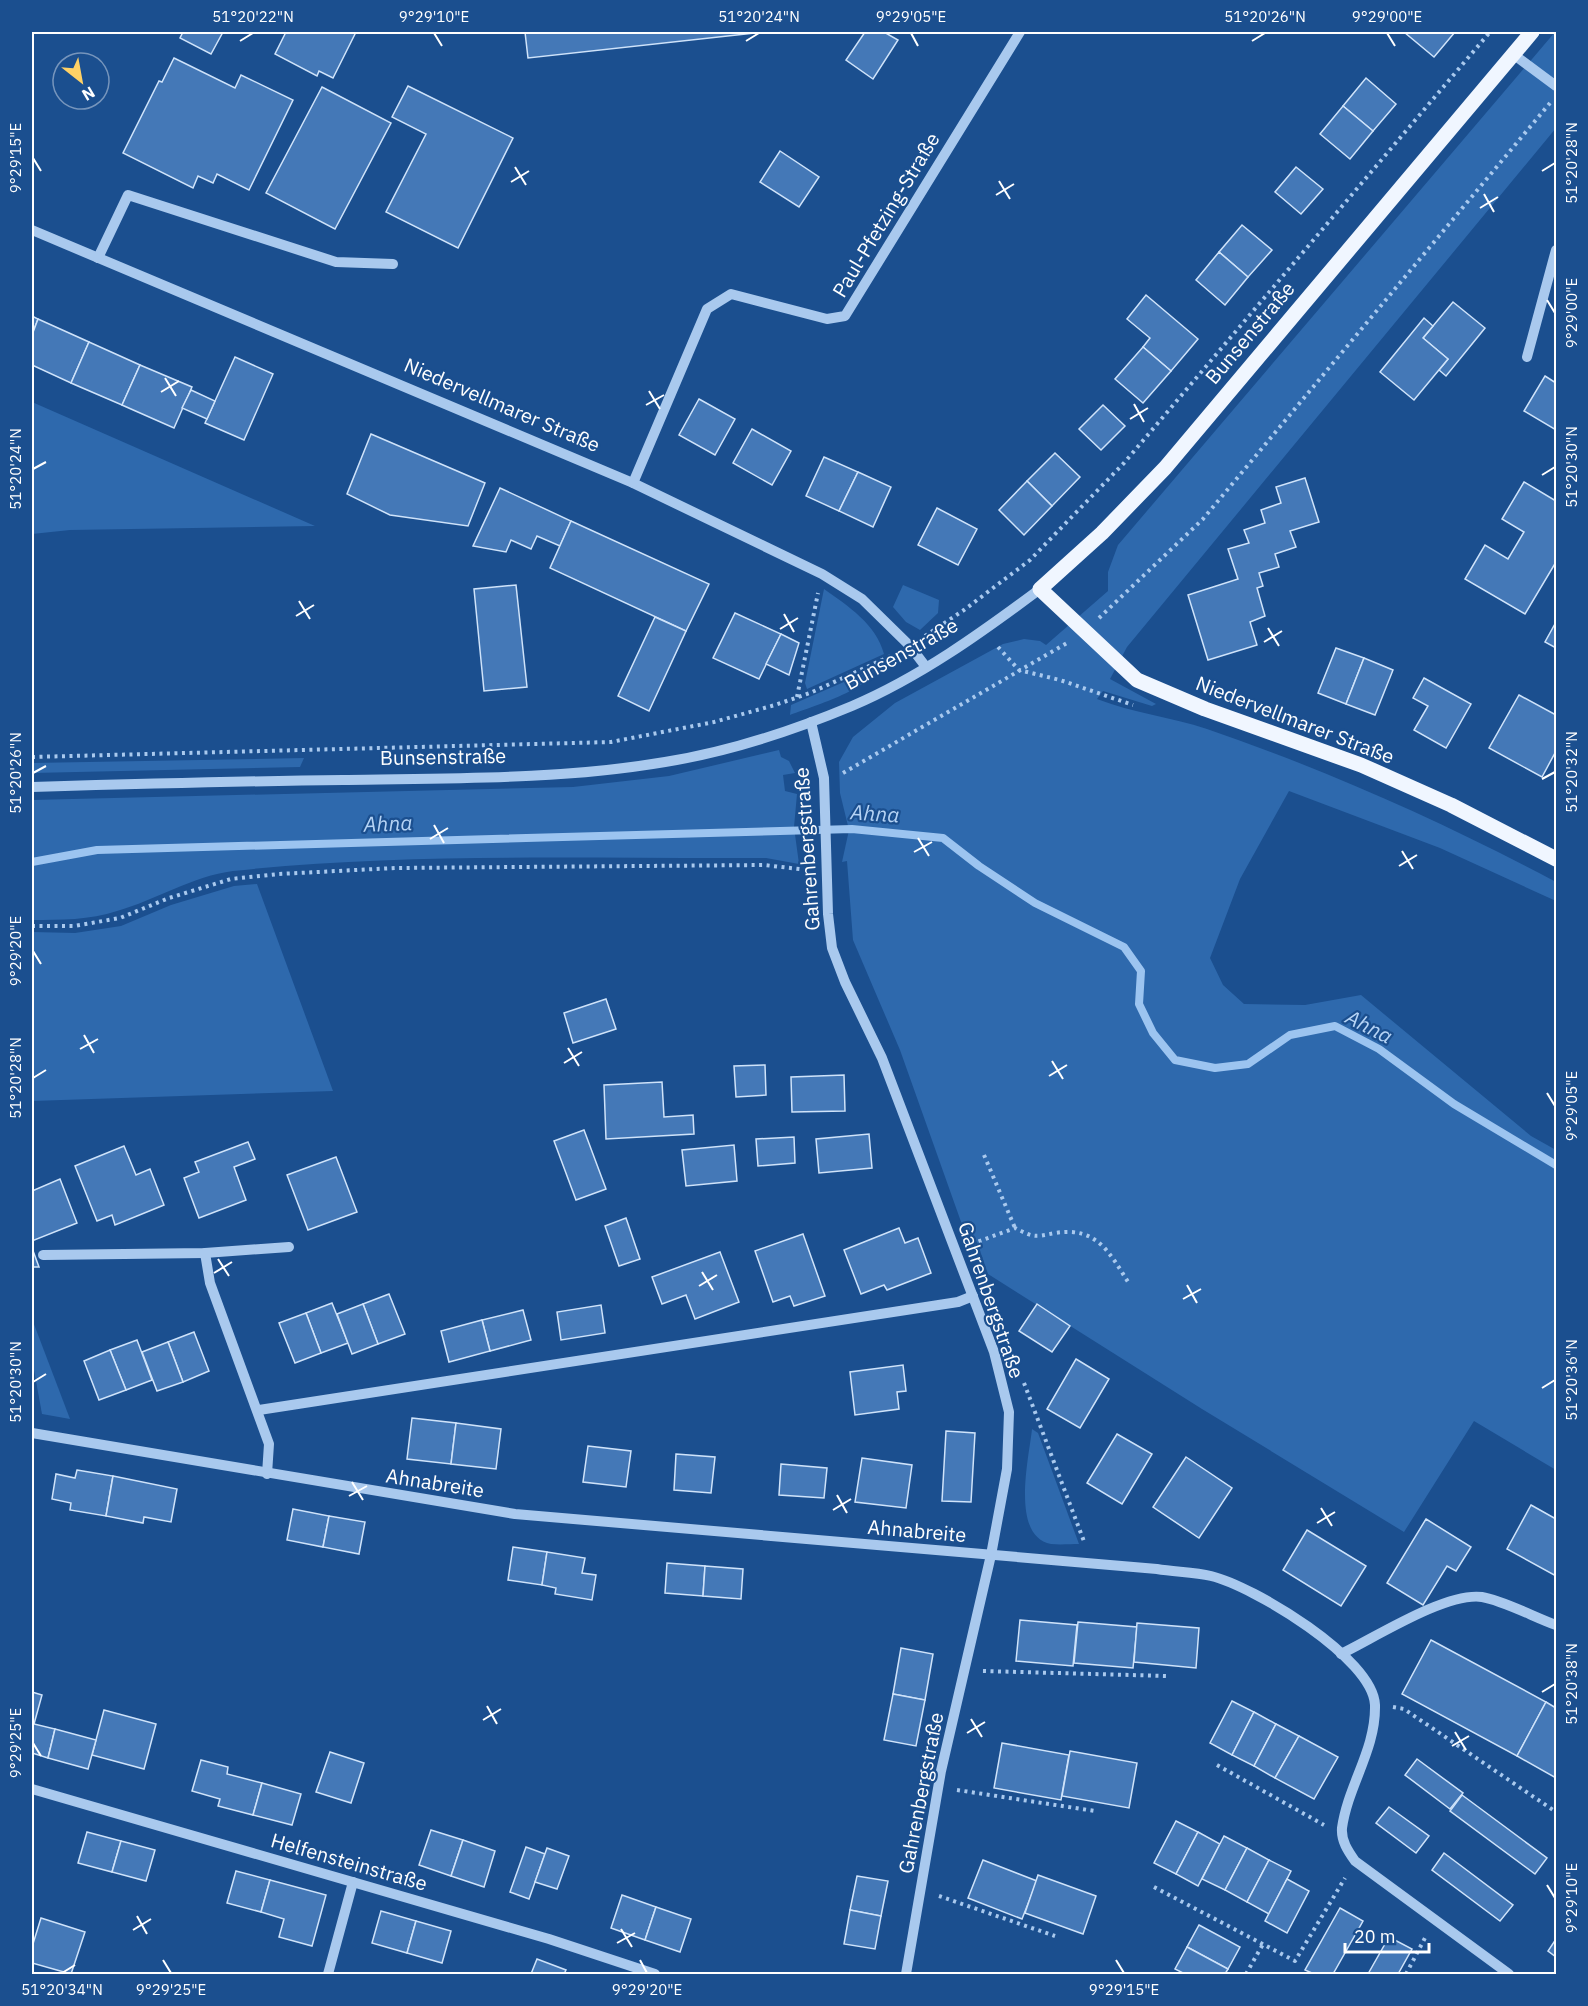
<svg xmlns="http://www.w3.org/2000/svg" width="1588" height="2006" viewBox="0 0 1588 2006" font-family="'IBM Plex Sans',sans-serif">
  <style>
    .green { fill: #2e69ad }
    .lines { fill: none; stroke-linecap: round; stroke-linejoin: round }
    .stream { stroke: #9cc4f0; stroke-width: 8 }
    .building { fill: #4478b7; stroke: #cfe3fa; stroke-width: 1.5 }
    .path { stroke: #a9c9ee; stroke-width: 4; stroke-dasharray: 3 4.5; stroke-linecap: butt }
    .minor { stroke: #a9c9ee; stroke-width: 10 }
    .major { stroke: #f0f6ff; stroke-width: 15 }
    .ticks { fill: none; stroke: #fff; stroke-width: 2 }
    .labels { text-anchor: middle; stroke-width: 4.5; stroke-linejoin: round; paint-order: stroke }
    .street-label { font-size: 20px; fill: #fff; stroke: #1b4f8f }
    .water-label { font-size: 21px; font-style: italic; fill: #b5d3f5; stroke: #1b4f8f }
    .neatline { fill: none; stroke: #fff; stroke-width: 2 }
    .ticks-label { font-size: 15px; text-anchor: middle; fill: #fff }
  </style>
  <rect width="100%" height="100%" fill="#1b4f8f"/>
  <g class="green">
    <path d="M1555 32 1556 128 1127 647 1110 679 1156 704 1152 706 1103 691 1097 699C1133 713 1171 717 1207 729 1327 770 1445 823 1556 882V901L1440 848 1289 791 1240 879 1210 958 1223 985 1244 1004 1305 1005 1361 995 1531 1136 1556 1150V1470L1474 1421 1404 1532 1202 1409 988 1274 977 1242 965 1233 900 1050 853 940 847 861 842 862 849 830 840 793 839 762 853 737 895 703 1003 644 1024 639 1040 641 1046 645 1108 591V572L1118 545Z"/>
    <polygon points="32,402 315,526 70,530 32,534"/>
    <polygon points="903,585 939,600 938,613 920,630 906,622 893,607"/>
    <path d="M824 589C848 606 876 624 884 654L807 689 805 683Z"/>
    <path d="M876 668C874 688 808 708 790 715L791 705Z"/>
    <path d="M779 750 781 757 789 761 795 773 783 775 785 791 797 794 794 827 799 864 766 858C591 859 406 852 233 871 193 876 156 900 117 911 90 920 60 920 32 920V800L573 787 669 776Z"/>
    <polygon points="304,758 300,767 32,773 32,763"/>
    <polygon points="257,884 333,1091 32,1101 32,932 75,933 121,926 171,905 234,886"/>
    <polygon points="32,1319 70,1419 42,1414 32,1359"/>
    <path d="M1032 1429 1038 1433 1079 1544C1071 1544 1060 1545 1051 1544 1010 1536 1029 1458 1032 1429Z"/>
  </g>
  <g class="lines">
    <polyline class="stream" points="32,862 97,850 852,829 943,838 979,866 1035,903 1124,947 1141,971 1139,1004 1153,1033 1175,1060 1215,1068 1248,1064 1290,1035 1335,1026 1379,1049 1454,1104 1556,1165"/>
  </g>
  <g class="building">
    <polygon points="183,32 223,32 211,54 180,38"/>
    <polygon points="286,32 356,32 333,78 319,71 317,76 275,54"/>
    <polygon points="525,32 764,32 528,58"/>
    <polygon points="865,32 884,32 898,40 873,79 846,60"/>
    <polygon points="1404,32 1455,32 1434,57"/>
    <polygon points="174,58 235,88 241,75 293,100 249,190 217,174 213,183 198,176 193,188 123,153 159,81 162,82"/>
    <polygon points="1366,78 1396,104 1373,131 1343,106"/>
    <polygon points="408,86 513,138 458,248 386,212 426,134 392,117"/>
    <polygon points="322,87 391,123 335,229 266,193"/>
    <polygon points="1343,106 1373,131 1350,159 1320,134"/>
    <polygon points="780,151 819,177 799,207 760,182"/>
    <polygon points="1296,167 1323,189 1301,214 1275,192"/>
    <polygon points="1242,225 1272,250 1248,277 1219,252"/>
    <polygon points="1219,252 1248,277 1225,305 1196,280"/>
    <polygon points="1146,295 1198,339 1171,371 1143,347 1150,338 1127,319"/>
    <polygon points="1453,302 1485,328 1446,376 1439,370 1448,359 1423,338"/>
    <polygon points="32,316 38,319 32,335"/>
    <polygon points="1424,318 1433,326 1423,338 1448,359 1414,400 1380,372"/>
    <polygon points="38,319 89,342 71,383 32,365 32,335"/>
    <polygon points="89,342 140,365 122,405 71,383"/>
    <polygon points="1143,347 1171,371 1143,403 1115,379"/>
    <polygon points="235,357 273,374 244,440 205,423"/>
    <polygon points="140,365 192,387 174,428 122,405"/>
    <polygon points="1545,376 1556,383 1556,430 1524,411"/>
    <polygon points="191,390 215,401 207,419 182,408"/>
    <polygon points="699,399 735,419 715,455 679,435"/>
    <polygon points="1103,405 1125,426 1101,450 1079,429"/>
    <polygon points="752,429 791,451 772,485 733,463"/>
    <polygon points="371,434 485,483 468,526 390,515 347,494"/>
    <polygon points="1055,453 1080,477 1052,506 1027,481"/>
    <polygon points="824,457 858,472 839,511 806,496"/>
    <polygon points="858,472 891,487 873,527 839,511"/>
    <polygon points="1305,478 1319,522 1290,531 1296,547 1275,554 1279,567 1259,573 1263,586 1257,588 1265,616 1250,622 1257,645 1208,660 1188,595 1238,579 1228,549 1249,543 1244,530 1265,523 1261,510 1281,503 1276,487"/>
    <polygon points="1027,481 1052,506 1024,535 999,510"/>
    <polygon points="1524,482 1556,501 1556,562 1525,614 1465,579 1485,545 1508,559 1524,532 1502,519"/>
    <polygon points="500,488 571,521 560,546 537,536 531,549 511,540 506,552 473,546"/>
    <polygon points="937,508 977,529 958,565 918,545"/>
    <polygon points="571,521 709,584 686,631 550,568"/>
    <polygon points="516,585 527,687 484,691 474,589"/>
    <polygon points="735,613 781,634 759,679 713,658"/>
    <polygon points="655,617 686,631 649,711 618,696"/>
    <polygon points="1556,622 1556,648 1545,642"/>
    <polygon points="781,634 799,643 789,675 766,664"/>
    <polygon points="1336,648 1364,658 1346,704 1318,693"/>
    <polygon points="1364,658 1393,670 1375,715 1346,704"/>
    <polygon points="1424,678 1471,704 1446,748 1414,730 1428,706 1413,698"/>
    <polygon points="1519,695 1556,715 1556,751 1542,777 1489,748"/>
    <polygon points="606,999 616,1029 573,1043 564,1013"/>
    <polygon points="765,1065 766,1095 736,1097 734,1066"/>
    <polygon points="844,1075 845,1111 792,1112 791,1077"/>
    <polygon points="662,1082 664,1117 693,1115 694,1134 606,1139 604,1085"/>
    <polygon points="584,1130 606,1189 576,1200 554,1141"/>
    <polygon points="869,1134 872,1168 819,1173 816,1139"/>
    <polygon points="794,1137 795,1163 758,1166 756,1139"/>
    <polygon points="248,1142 255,1159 234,1167 246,1200 199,1218 184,1178 199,1172 195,1162"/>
    <polygon points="734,1145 737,1181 686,1186 682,1150"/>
    <polygon points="124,1146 136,1175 150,1169 164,1205 115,1225 112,1215 97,1221 75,1166"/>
    <polygon points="336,1157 357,1212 308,1230 287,1175"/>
    <polygon points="60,1179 77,1223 32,1241 32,1191"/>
    <polygon points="626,1218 640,1259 619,1266 605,1226"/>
    <polygon points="899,1228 905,1243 918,1238 931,1273 887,1290 884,1285 861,1294 844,1250"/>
    <polygon points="803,1234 825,1296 794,1306 790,1296 773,1302 755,1251"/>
    <polygon points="32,1248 39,1267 32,1267"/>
    <polygon points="720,1252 739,1302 695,1319 686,1295 662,1304 652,1277"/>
    <polygon points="389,1294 405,1334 378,1344 363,1304"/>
    <polygon points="332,1303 348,1343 321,1353 306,1313"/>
    <polygon points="363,1304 378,1344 352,1354 337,1314"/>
    <polygon points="1037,1304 1070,1326 1052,1352 1019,1331"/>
    <polygon points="601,1305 605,1333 561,1340 557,1312"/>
    <polygon points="523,1310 531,1340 490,1351 482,1320"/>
    <polygon points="306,1313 321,1353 295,1363 279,1323"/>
    <polygon points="482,1320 490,1351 449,1362 441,1331"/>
    <polygon points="194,1332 209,1371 183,1382 168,1342"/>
    <polygon points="137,1340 152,1380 126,1390 110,1350"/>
    <polygon points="168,1342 183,1382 157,1391 142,1352"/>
    <polygon points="110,1350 126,1390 99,1400 84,1361"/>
    <polygon points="1076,1359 1109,1379 1080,1428 1047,1409"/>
    <polygon points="903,1365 906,1391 897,1392 899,1409 855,1415 850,1372"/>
    <polygon points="412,1418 456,1423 451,1464 407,1459"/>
    <polygon points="456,1423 501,1429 496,1469 451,1464"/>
    <polygon points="946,1431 975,1433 971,1502 942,1501"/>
    <polygon points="1117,1434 1152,1454 1122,1504 1087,1483"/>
    <polygon points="588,1446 631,1451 626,1487 583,1482"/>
    <polygon points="676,1454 715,1457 711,1493 674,1490"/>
    <polygon points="1186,1457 1232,1488 1199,1538 1153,1507"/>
    <polygon points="862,1458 912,1465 906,1508 855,1502"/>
    <polygon points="781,1464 827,1468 824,1498 779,1495"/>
    <polygon points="77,1470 113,1476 106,1516 70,1510 71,1503 52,1499 56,1474 75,1478"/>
    <polygon points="113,1476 177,1489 171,1522 144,1517 143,1523 106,1516"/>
    <polygon points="1531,1505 1556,1519 1556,1576 1507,1549"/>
    <polygon points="293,1509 329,1516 323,1547 287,1540"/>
    <polygon points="329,1516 365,1522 359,1554 323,1547"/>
    <polygon points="1426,1519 1471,1547 1456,1571 1447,1566 1423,1605 1387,1583"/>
    <polygon points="1307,1530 1366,1566 1341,1606 1283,1570"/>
    <polygon points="513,1547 547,1552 542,1585 508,1580"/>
    <polygon points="547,1552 585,1558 582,1573 596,1575 592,1600 555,1594 556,1588 542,1585"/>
    <polygon points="667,1563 705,1566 703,1596 665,1593"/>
    <polygon points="705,1566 743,1569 741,1599 703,1596"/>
    <polygon points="1020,1620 1077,1625 1073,1666 1016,1661"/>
    <polygon points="1078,1622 1137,1627 1133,1668 1074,1663"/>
    <polygon points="1137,1623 1199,1628 1196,1668 1134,1662"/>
    <polygon points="1431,1640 1546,1702 1517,1756 1402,1694"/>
    <polygon points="901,1648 933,1654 925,1700 893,1694"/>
    <polygon points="32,1692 42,1695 34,1724 55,1729 48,1758 32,1753"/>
    <polygon points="893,1694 925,1700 916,1746 884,1740"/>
    <polygon points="1232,1701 1254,1712 1232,1755 1210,1743"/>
    <polygon points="1546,1702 1556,1708 1556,1778 1517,1756"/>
    <polygon points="104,1710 156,1724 144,1769 92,1755"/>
    <polygon points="1254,1712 1276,1724 1254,1766 1232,1755"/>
    <polygon points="1276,1724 1299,1736 1275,1778 1254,1766"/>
    <polygon points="55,1729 96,1740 88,1769 48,1758"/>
    <polygon points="1299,1736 1338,1757 1314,1799 1275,1778"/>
    <polygon points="1002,1743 1069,1755 1061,1800 994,1788"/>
    <polygon points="1070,1751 1137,1763 1129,1808 1062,1796"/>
    <polygon points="330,1752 364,1763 351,1803 316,1792"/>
    <polygon points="1417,1759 1463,1793 1450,1809 1405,1775"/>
    <polygon points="201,1760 228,1767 227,1774 262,1783 253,1815 218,1806 220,1799 192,1791"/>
    <polygon points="262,1783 301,1794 292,1825 253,1815"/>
    <polygon points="1462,1795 1547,1858 1535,1874 1450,1811"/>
    <polygon points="1389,1807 1429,1836 1416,1853 1376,1823"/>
    <polygon points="1176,1821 1198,1832 1176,1874 1154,1863"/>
    <polygon points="431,1830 463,1840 451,1876 419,1865"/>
    <polygon points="87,1832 121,1841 112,1872 78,1863"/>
    <polygon points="1198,1832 1220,1844 1198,1886 1176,1874"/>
    <polygon points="1224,1836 1247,1848 1225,1890 1202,1879"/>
    <polygon points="463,1840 495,1851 484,1887 451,1876"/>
    <polygon points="121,1841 155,1850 146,1881 112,1872"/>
    <polygon points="526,1847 545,1854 529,1899 510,1892"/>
    <polygon points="547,1848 569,1856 557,1889 535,1882"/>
    <polygon points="1247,1848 1269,1860 1247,1902 1225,1890"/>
    <polygon points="1444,1853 1513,1905 1500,1921 1432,1870"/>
    <polygon points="983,1860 1037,1881 1022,1919 968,1898"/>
    <polygon points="1269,1860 1291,1871 1269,1914 1247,1902"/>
    <polygon points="236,1871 270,1880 261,1912 227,1903"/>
    <polygon points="1038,1875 1096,1896 1083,1934 1025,1913"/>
    <polygon points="857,1876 888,1881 881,1916 850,1910"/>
    <polygon points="1287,1879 1309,1891 1287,1933 1265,1921"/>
    <polygon points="270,1880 326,1895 312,1946 279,1937 284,1919 261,1912"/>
    <polygon points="622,1895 656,1907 645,1940 611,1928"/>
    <polygon points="656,1907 691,1919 680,1952 645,1940"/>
    <polygon points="1340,1908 1363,1921 1333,1974 1314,1974 1305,1970"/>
    <polygon points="850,1910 881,1916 875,1949 844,1944"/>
    <polygon points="381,1911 416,1921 407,1953 372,1943"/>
    <polygon points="41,1918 85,1932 71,1974 32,1963 32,1947"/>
    <polygon points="416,1921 451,1931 442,1963 407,1953"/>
    <polygon points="1199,1925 1240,1947 1228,1969 1187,1947"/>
    <polygon points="1389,1937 1412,1949 1398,1974 1368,1974"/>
    <polygon points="1556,1939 1556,1957 1548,1951"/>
    <polygon points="1187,1947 1228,1969 1225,1974 1185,1974 1175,1969"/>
    <polygon points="537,1959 566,1970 564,1974 531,1974"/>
  </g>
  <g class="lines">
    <g class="path">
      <polyline points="1099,618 1203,519 1550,103"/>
      <polyline points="925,636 964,610 1030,560 1124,463 1490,32"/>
      <polyline points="998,647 1019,670 1060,680 1133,705"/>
      <polyline points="797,697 818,593"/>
      <polyline points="32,757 611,742 714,722 775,705 810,693 893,655"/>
      <polyline points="843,773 1067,643"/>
      <polyline points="32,926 74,926 120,918 169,898 231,879 279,874 395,868 764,865 808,870"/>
      <polyline points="984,1155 1015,1228"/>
      <path d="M974 1247 977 1242 1015 1228C1035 1238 1034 1237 1055 1233 1098 1226 1110 1254 1130 1285"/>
      <polyline points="1024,1383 1085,1544"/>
      <polyline points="983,1671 1167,1676"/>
      <polyline points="1393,1707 1404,1709 1556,1812"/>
      <polyline points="1217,1765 1324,1825"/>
      <polyline points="957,1790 1095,1811"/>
      <polyline points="1154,1887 1295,1961 1345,1878"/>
      <polyline points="939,1896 1055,1936"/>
      <polyline points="1246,1974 1263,1944"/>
      <polyline points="1406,1974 1426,1936"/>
    </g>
    <g class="minor">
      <polyline points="1513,54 1556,86"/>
      <polyline points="32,230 633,483 822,574 862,599 910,646 926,667"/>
      <polyline points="98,258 128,195 336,262 393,264"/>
      <polyline points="1527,357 1556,250"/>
      <polyline points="633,483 707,309 731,294 827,319 845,316 1020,32"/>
      <polyline points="811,722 824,778 828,914 832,948 845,982 882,1058 994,1352 1009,1412 1007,1469 991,1555 941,1771 906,1974"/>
      <path d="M32 787C135 784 239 781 343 780 450 778 559 780 665 762 728 752 792 731 852 706 920 677 981 633 1040 589"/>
      <polyline points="205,1253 210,1283 269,1444 267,1474"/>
      <polyline points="43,1255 205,1253 289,1247"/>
      <polyline points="259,1410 958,1302 973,1296"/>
      <path d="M32 1433 515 1514 1157 1569C1175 1572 1194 1572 1211 1576 1253 1586 1373 1658 1375 1705 1376 1750 1348 1785 1342 1828 1341 1841 1348 1851 1355 1861L1509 1974"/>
      <path d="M1341 1654C1376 1637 1446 1592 1482 1597 1502 1600 1536 1618 1556 1625"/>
      <polyline points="32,1789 549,1939 655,1974"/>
      <polyline points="328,1974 353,1882"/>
    </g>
    <polyline class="major" points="1532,32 1165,468 1102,533 1040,589 1137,680 1205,709 1361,765 1451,805 1556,859"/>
  </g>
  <path class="ticks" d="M434 33 442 46M911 33 918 46M1387 33 1395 46M240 41 253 33M746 41 759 33M1252 41 1265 33M33 158 41 171M515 167 526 185M1542 171 1555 163M999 181 1010 199M511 182 529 171M1484 194 1494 212M996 195 1014 184M1480 208 1498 197M1547 300 1555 313M165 378 176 396M649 391 660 409M161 392 179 381M1134 404 1144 422M646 405 664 395M1130 419 1148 408M33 469 46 462M1542 475 1555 467M299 601 310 619M784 614 794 632M296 616 314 605M1268 628 1279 646M780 629 798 618M1264 642 1282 631M33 773 46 766M1542 779 1555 772M434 825 444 843M918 838 929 856M430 839 448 828M1402 851 1413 869M914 852 932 842M1399 866 1417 855M33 951 41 964M84 1035 94 1053M568 1048 579 1066M80 1049 98 1039M1052 1061 1063 1079M564 1063 582 1052M1049 1076 1067 1065M33 1078 46 1070M1547 1093 1555 1106M218 1259 229 1276M702 1272 713 1290M214 1273 232 1262M1187 1285 1197 1303M699 1286 717 1275M1183 1299 1201 1289M33 1382 46 1374M1542 1388 1555 1380M352 1482 363 1500M837 1495 847 1513M349 1496 367 1486M1321 1508 1332 1526M833 1510 851 1499M1317 1523 1335 1512M1542 1692 1555 1684M487 1706 497 1724M971 1719 982 1737M483 1720 501 1709M1455 1732 1466 1750M967 1733 985 1722M33 1743 41 1756M1452 1746 1469 1736M1547 1885 1555 1898M137 1916 147 1934M621 1929 632 1947M133 1930 151 1919M617 1943 635 1933M163 1960 171 1973M640 1960 647 1973M1116 1960 1124 1973M62 1973 75 1965"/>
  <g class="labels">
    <g class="street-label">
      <text transform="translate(886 215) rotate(-59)" y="7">Paul-Pfetzing-Straße</text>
      <text transform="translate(1250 333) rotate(-50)" y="7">Bunsenstraße</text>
      <text transform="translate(502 405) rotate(23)" y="7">Niedervellmarer Straße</text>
      <text transform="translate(901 654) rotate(-29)" y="7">Bunsenstraße</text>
      <text transform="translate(1295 720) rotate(21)" y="7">Niedervellmarer Straße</text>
      <text transform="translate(443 757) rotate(-1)" y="7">Bunsenstraße</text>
      <text transform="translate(807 849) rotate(-94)" y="7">Gahrenbergstraße</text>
      <text transform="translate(991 1300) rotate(71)" y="7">Gahrenbergstraße</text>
      <text transform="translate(435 1483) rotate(9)" y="7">Ahnabreite</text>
      <text transform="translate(917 1531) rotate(5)" y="7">Ahnabreite</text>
      <text transform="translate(921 1793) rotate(-79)" y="7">Gahrenbergstraße</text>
      <text transform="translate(349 1862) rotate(16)" y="7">Helfensteinstraße</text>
    </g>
    <g class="water-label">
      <text transform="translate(875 814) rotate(4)" y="7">Ahna</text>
      <text transform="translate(388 824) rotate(-2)" y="7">Ahna</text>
      <text transform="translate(1369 1027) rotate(27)" y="7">Ahna</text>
    </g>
  </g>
  <rect width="1588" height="2006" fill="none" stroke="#1b4f8f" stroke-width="66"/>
  <g transform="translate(81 81) rotate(149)"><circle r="28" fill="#1b4f8f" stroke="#7695bc" stroke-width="1.5"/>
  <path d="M0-4.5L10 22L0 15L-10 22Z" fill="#ffd166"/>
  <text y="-9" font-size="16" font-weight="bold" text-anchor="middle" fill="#ffffff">N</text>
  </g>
  <path d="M1345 1943v9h84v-9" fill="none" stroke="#ffffff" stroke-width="3"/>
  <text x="1354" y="1943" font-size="18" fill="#ffffff" stroke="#1b4f8f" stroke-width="4.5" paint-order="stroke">20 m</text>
  <rect x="33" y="33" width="1522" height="1940" class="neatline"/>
  <g class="ticks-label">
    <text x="253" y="22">51°20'22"N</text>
    <text x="434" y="22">9°29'10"E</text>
    <text x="759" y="22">51°20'24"N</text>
    <text x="911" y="22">9°29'05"E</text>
    <text x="1265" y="22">51°20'26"N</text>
    <text x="1387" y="22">9°29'00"E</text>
    <text transform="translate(16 158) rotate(-90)" y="5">9°29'15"E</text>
    <text transform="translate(1572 163) rotate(-90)" y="5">51°20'28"N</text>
    <text transform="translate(1572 313) rotate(-90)" y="5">9°29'00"E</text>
    <text transform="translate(1572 467) rotate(-90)" y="5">51°20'30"N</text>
    <text transform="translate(16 469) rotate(-90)" y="5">51°20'24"N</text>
    <text transform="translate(1572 772) rotate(-90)" y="5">51°20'32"N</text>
    <text transform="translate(16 773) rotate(-90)" y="5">51°20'26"N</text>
    <text transform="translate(16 951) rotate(-90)" y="5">9°29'20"E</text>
    <text transform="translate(16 1078) rotate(-90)" y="5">51°20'28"N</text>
    <text transform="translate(1572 1106) rotate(-90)" y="5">9°29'05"E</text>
    <text transform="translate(1572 1380) rotate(-90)" y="5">51°20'36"N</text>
    <text transform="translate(16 1382) rotate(-90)" y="5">51°20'30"N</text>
    <text transform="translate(1572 1684) rotate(-90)" y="5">51°20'38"N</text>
    <text transform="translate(16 1743) rotate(-90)" y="5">9°29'25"E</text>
    <text transform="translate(1572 1898) rotate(-90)" y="5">9°29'10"E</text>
    <text x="62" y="1995">51°20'34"N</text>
    <text x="171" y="1995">9°29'25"E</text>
    <text x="647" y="1995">9°29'20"E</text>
    <text x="1124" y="1995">9°29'15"E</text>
  </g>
</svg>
